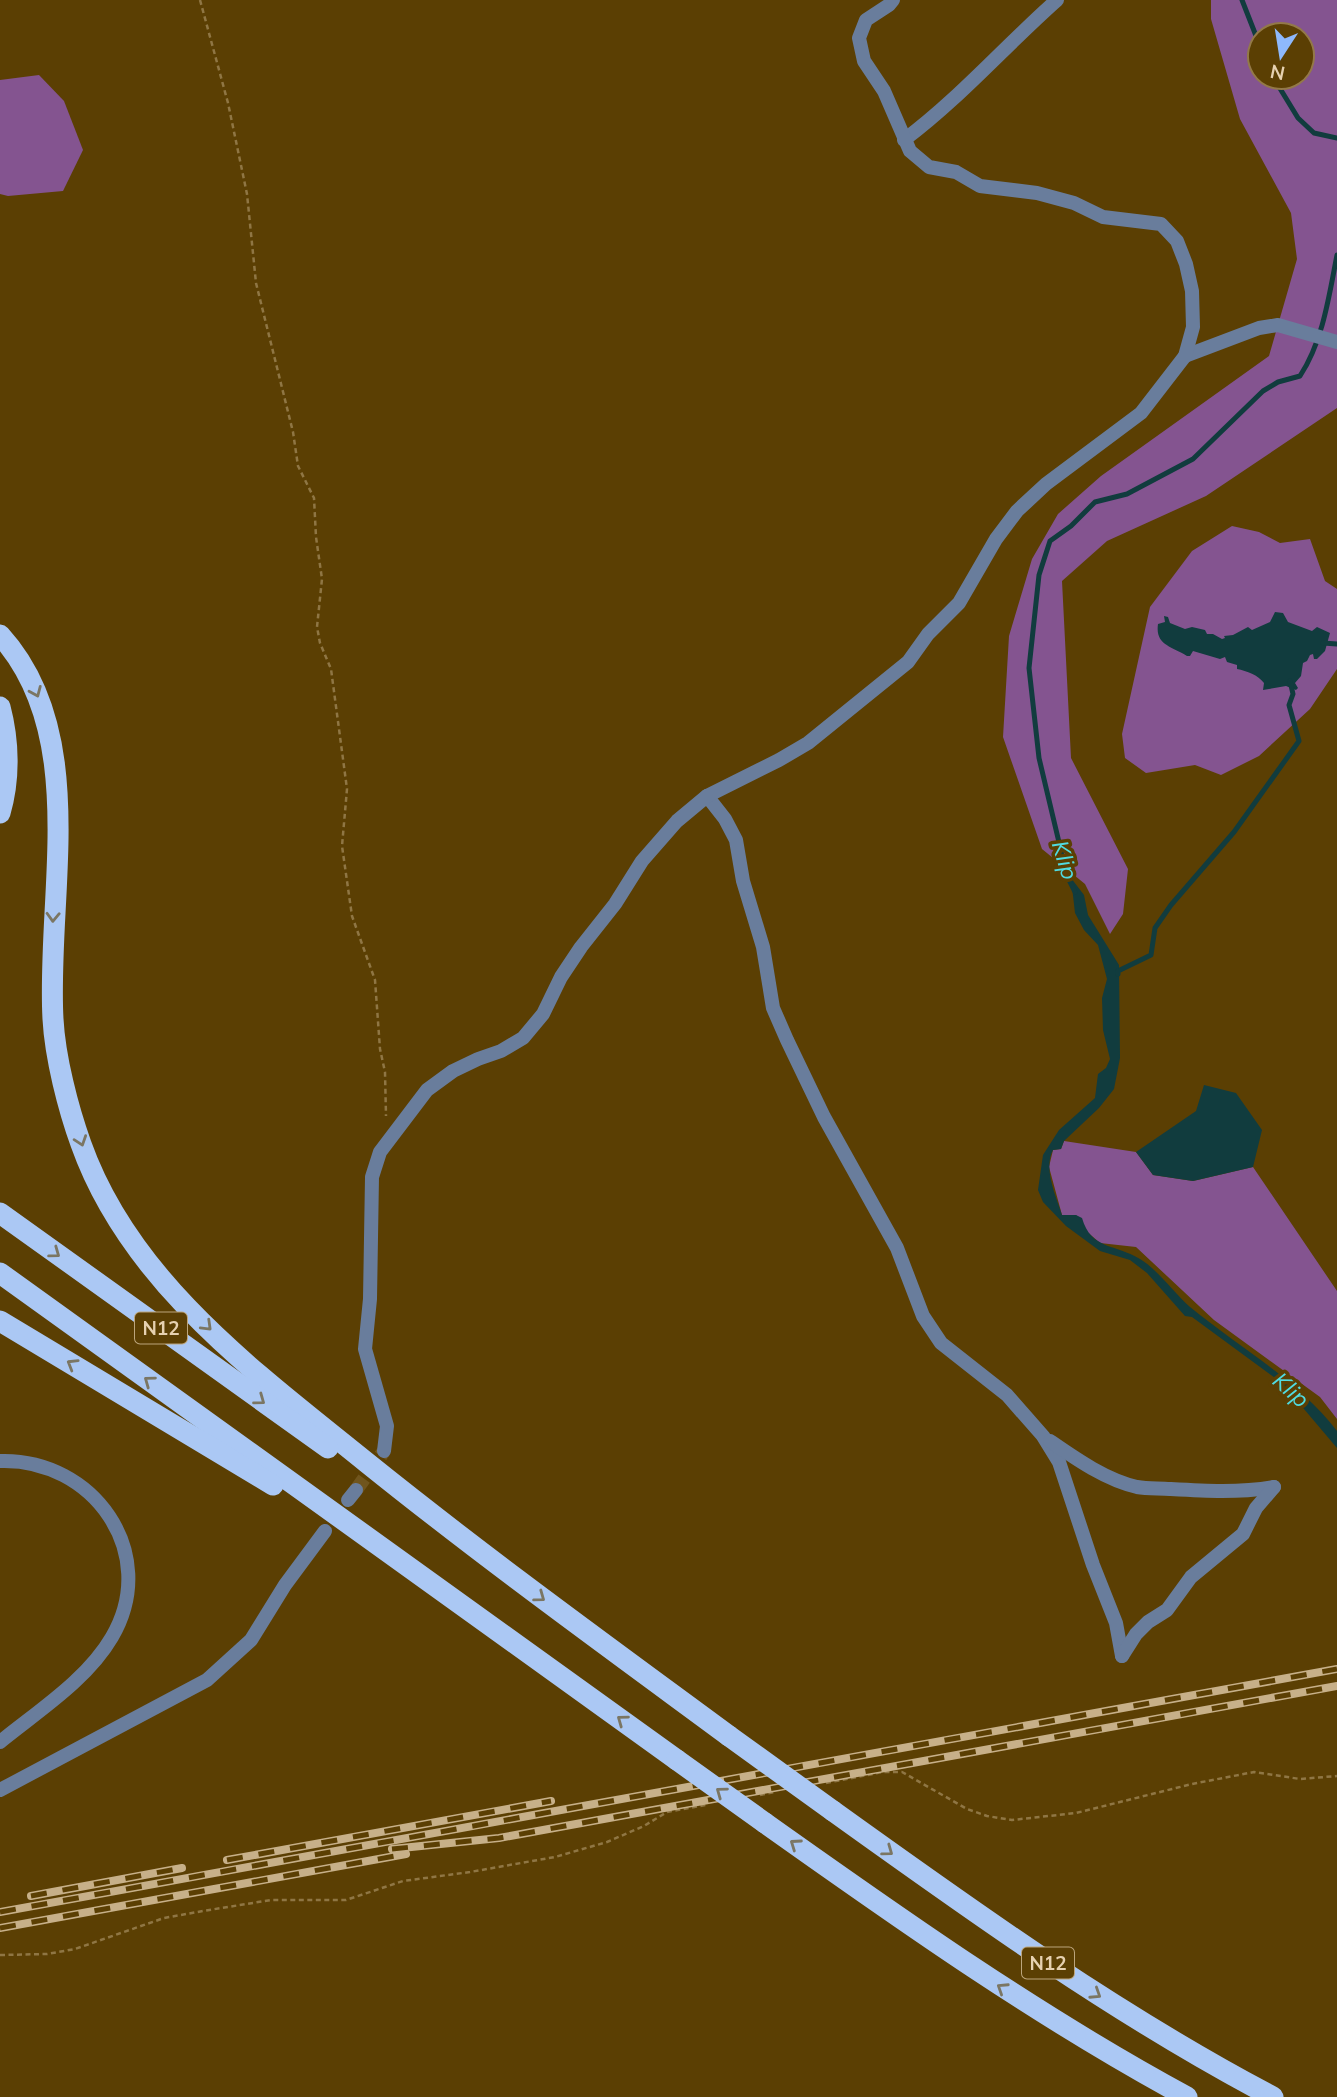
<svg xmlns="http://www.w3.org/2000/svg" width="1337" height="2097" viewBox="0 0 1337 2097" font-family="Mulish,sans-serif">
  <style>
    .green { fill: #845490; fill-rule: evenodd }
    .water { fill: #113c3e }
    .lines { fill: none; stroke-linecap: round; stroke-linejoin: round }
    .stream { stroke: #113c3e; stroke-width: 5 }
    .street-tunnel { stroke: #70551d; stroke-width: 14; stroke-dasharray: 14 7; stroke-linecap: butt }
    .path { stroke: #8f7644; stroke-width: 2.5; stroke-dasharray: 5 3.5; stroke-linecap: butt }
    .street { stroke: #697d9c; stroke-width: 14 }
    .highway { stroke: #abc8f4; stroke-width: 21 }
    .rail-casing { stroke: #c7b089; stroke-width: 8 }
    .rail { stroke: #5b3f03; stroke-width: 5; stroke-dasharray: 16; stroke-linecap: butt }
    .highway-bridge { stroke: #abc8f4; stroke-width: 21 }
    .oneway { stroke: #7b7663 }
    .labels { text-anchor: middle; stroke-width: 7; stroke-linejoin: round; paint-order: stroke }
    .shield { fill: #5b3f03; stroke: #bca57c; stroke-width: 2 }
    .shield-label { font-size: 19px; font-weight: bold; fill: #e6d1b0 }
    .water-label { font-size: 23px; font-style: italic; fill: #50dbe1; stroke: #5b3f03 }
  </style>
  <rect width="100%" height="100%" fill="#5b3f03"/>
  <g class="green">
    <path d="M1211 0H1337V408L1206 496 1107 541 1062 581 1071 758 1128 869 1123 914 1110 934 1085 884 1042 849 1003 737 1009 636 1032 559 1058 514 1101 476 1269 356 1297 259 1291 213 1240 119 1211 19ZM1260 35H1302V77H1260Z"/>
    <polygon points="39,75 64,101 83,150 63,191 8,196 0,194 0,80"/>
    <polygon points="1232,526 1259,532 1280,543 1310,539 1325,581 1337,589 1337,669 1310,709 1259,756 1221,775 1195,765 1146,773 1125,758 1122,734 1150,607 1192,551"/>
    <polygon points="1064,1141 1136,1152 1153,1175 1193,1181 1253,1167 1337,1291 1337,1419 1320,1397 1214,1320 1136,1247 1100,1243 1085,1230 1076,1215 1062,1215 1049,1167 1053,1150 1061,1149"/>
  </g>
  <g class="water">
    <path d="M1275 612 1283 613 1288 622 1312 631 1317 627 1330 633 1325 651 1317 659H1314L1313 654 1310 655 1307 661 1303 663 1301 676 1295 683 1298 688 1296 690 1286 686 1263 690 1264 683C1258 675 1247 671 1237 669V665L1227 662 1225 657 1220 659 1193 651 1190 656H1187C1171 646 1155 645 1158 624L1165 622 1164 616 1168 617 1170 623 1185 629 1192 627 1205 630 1207 634H1213L1222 639 1225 638 1224 636 1233 635 1248 627 1252 630 1270 622Z"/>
    <path d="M1071 878 1084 895 1088 915 1119 965 1120 1058 1114 1089 1099 1108 1064 1141 1061 1149 1053 1150C1043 1169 1056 1196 1062 1215H1076L1082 1218C1091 1250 1116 1244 1140 1259 1158 1270 1174 1293 1190 1307 1240 1348 1297 1379 1337 1431V1448L1282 1383 1192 1317 1185 1316 1147 1273 1130 1260 1100 1251 1066 1226 1043 1202 1038 1190 1043 1155 1059 1130 1095 1098 1098 1074 1106 1068 1110 1059 1103 1030 1102 998 1107 979 1098 945 1084 930 1075 913Z"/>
    <polygon points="1204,1085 1236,1093 1262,1130 1253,1167 1193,1181 1153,1175 1136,1152 1196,1111"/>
  </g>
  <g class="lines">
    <g class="stream">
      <polyline points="1242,0 1260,46"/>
      <polyline points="1273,77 1298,118 1314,133 1337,138"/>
      <polyline points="1323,643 1337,644"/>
      <path d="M1075 892 1067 876 1039 758 1029 668 1039 575 1050 541 1071 526 1095 502 1127 494 1193 459 1263 391 1278 382 1300 376C1323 341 1329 296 1337 255"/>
      <polyline points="1118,974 1118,971 1151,955 1155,928 1171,905 1234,832 1299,741 1289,705 1293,694 1290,681"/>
    </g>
    <polyline class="street-tunnel" points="356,1490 384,1451"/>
    <g class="path">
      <polyline points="200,0 228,103 247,194 256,283 293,432 298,466 314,498 316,537 322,579 317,627 320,643 331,669 347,789 342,846 352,916 375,980 380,1049 385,1072 386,1116"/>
      <polyline points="826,1783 883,1772 902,1772 967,1809 987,1816 1012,1820 1076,1813 1192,1784 1254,1772 1300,1779 1337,1776"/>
      <polyline points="760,1795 775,1792"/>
      <polyline points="0,1955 47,1954 75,1949 164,1918 203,1911 271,1900 346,1900 403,1881 470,1872 555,1857 607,1842 644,1826 667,1812 706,1805"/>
    </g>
    <g class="street">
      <path d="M904 140C960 98 1005 46 1057 0"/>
      <polyline points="1185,356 1259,328 1278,325 1337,342"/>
      <polyline points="707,796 725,819 736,840 743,881 763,947 773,1008 787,1040 824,1117 897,1248 923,1316 941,1343 1007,1395 1043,1436 1059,1462 1093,1565 1116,1623 1122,1656"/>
      <path d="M1050 1441C1076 1459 1106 1480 1137 1487 1148 1489 1160 1488 1170 1489 1205 1491 1239 1493 1274 1487"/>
      <polyline points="384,1451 387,1426 365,1349 370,1299 372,1177 380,1152 427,1090 453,1071 478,1059 501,1051 523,1038 543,1014 561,977 581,947 615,904 642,861 677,821 707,796 779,760 808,743 908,662 928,634 959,603 996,539 1017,511 1046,484 1141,413 1185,356 1193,327 1192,291 1186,264 1177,241 1161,224 1103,217 1074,203 1037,193 980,186 956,172 929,167 910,151 884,91 864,61 859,38 866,20 889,5 893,0"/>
      <path d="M0 1461C93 1458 161 1553 112 1637 87 1680 38 1711 0 1742"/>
      <polyline points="348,1500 356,1490"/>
      <polyline points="1122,1656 1136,1634 1148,1622 1167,1610 1191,1577 1243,1534 1256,1508 1274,1487"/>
      <polyline points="0,1790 207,1680 251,1640 285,1585 325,1531"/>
    </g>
    <g class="highway">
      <path d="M0 635C91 735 46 896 53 1019 55 1057 68 1108 81 1144 130 1282 256 1373 366 1462 484 1557 607 1646 729 1736"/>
      <path d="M0 707C9 741 10 779 0 813"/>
      <polyline points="0,1213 328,1448"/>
      <polyline points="0,1273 677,1760"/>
      <polyline points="0,1321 273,1485"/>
      <path d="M833 1811C975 1913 1117 2015 1273 2097"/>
      <path d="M765 1823C903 1921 1039 2017 1187 2097"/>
    </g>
    <defs>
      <g id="rail">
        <polyline points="392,1849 499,1838 1337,1686"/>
        <polyline points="227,1860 551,1801"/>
        <polyline points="31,1896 182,1868"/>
        <polyline points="0,1912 1337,1669"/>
        <polyline points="0,1928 406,1854"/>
      </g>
    </defs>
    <use href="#rail" class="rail-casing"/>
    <use href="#rail" class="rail"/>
    <g class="highway-bridge">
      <polyline points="729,1736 833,1811"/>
      <polyline points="677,1760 765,1823"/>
    </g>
  </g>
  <defs><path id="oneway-chevron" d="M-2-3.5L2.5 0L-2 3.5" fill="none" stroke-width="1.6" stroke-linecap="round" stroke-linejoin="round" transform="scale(1.75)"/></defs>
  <g class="oneway">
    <use href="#oneway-chevron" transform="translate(36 692) rotate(67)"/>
    <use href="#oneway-chevron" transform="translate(53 917) rotate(92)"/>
    <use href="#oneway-chevron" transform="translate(81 1141) rotate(71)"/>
    <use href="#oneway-chevron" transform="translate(55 1253) rotate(36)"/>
    <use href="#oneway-chevron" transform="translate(207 1326) rotate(44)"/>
    <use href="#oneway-chevron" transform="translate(72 1364) rotate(-149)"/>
    <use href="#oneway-chevron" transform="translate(149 1381) rotate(-144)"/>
    <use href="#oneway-chevron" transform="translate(260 1400) rotate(36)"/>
    <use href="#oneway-chevron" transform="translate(540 1597) rotate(36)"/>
    <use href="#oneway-chevron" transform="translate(622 1720) rotate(-144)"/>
    <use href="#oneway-chevron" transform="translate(721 1792) rotate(-144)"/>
    <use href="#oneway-chevron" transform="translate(795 1844) rotate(-145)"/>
    <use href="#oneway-chevron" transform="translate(888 1851) rotate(36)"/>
    <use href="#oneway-chevron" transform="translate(1002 1988) rotate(-147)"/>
    <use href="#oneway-chevron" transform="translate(1096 1994) rotate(33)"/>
  </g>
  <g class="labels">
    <g class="shield">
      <rect x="135" y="1312.5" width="52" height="31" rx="5"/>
      <rect x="1022" y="1947.5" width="52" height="31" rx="5"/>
    </g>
    <g class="shield-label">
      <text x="161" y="1335">N12</text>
      <text x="1048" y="1970">N12</text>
    </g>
    <g class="water-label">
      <text transform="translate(1065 860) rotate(73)" y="8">Klip</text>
      <text transform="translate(1291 1390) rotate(42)" y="8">Klip</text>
    </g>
  </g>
  <g transform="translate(1281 56) rotate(192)"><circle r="33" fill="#5b3f03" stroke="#937948" stroke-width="2"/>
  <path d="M0-5L12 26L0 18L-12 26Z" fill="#8eb9fc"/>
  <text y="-10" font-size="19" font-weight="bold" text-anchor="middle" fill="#e6d1b0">N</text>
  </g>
</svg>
